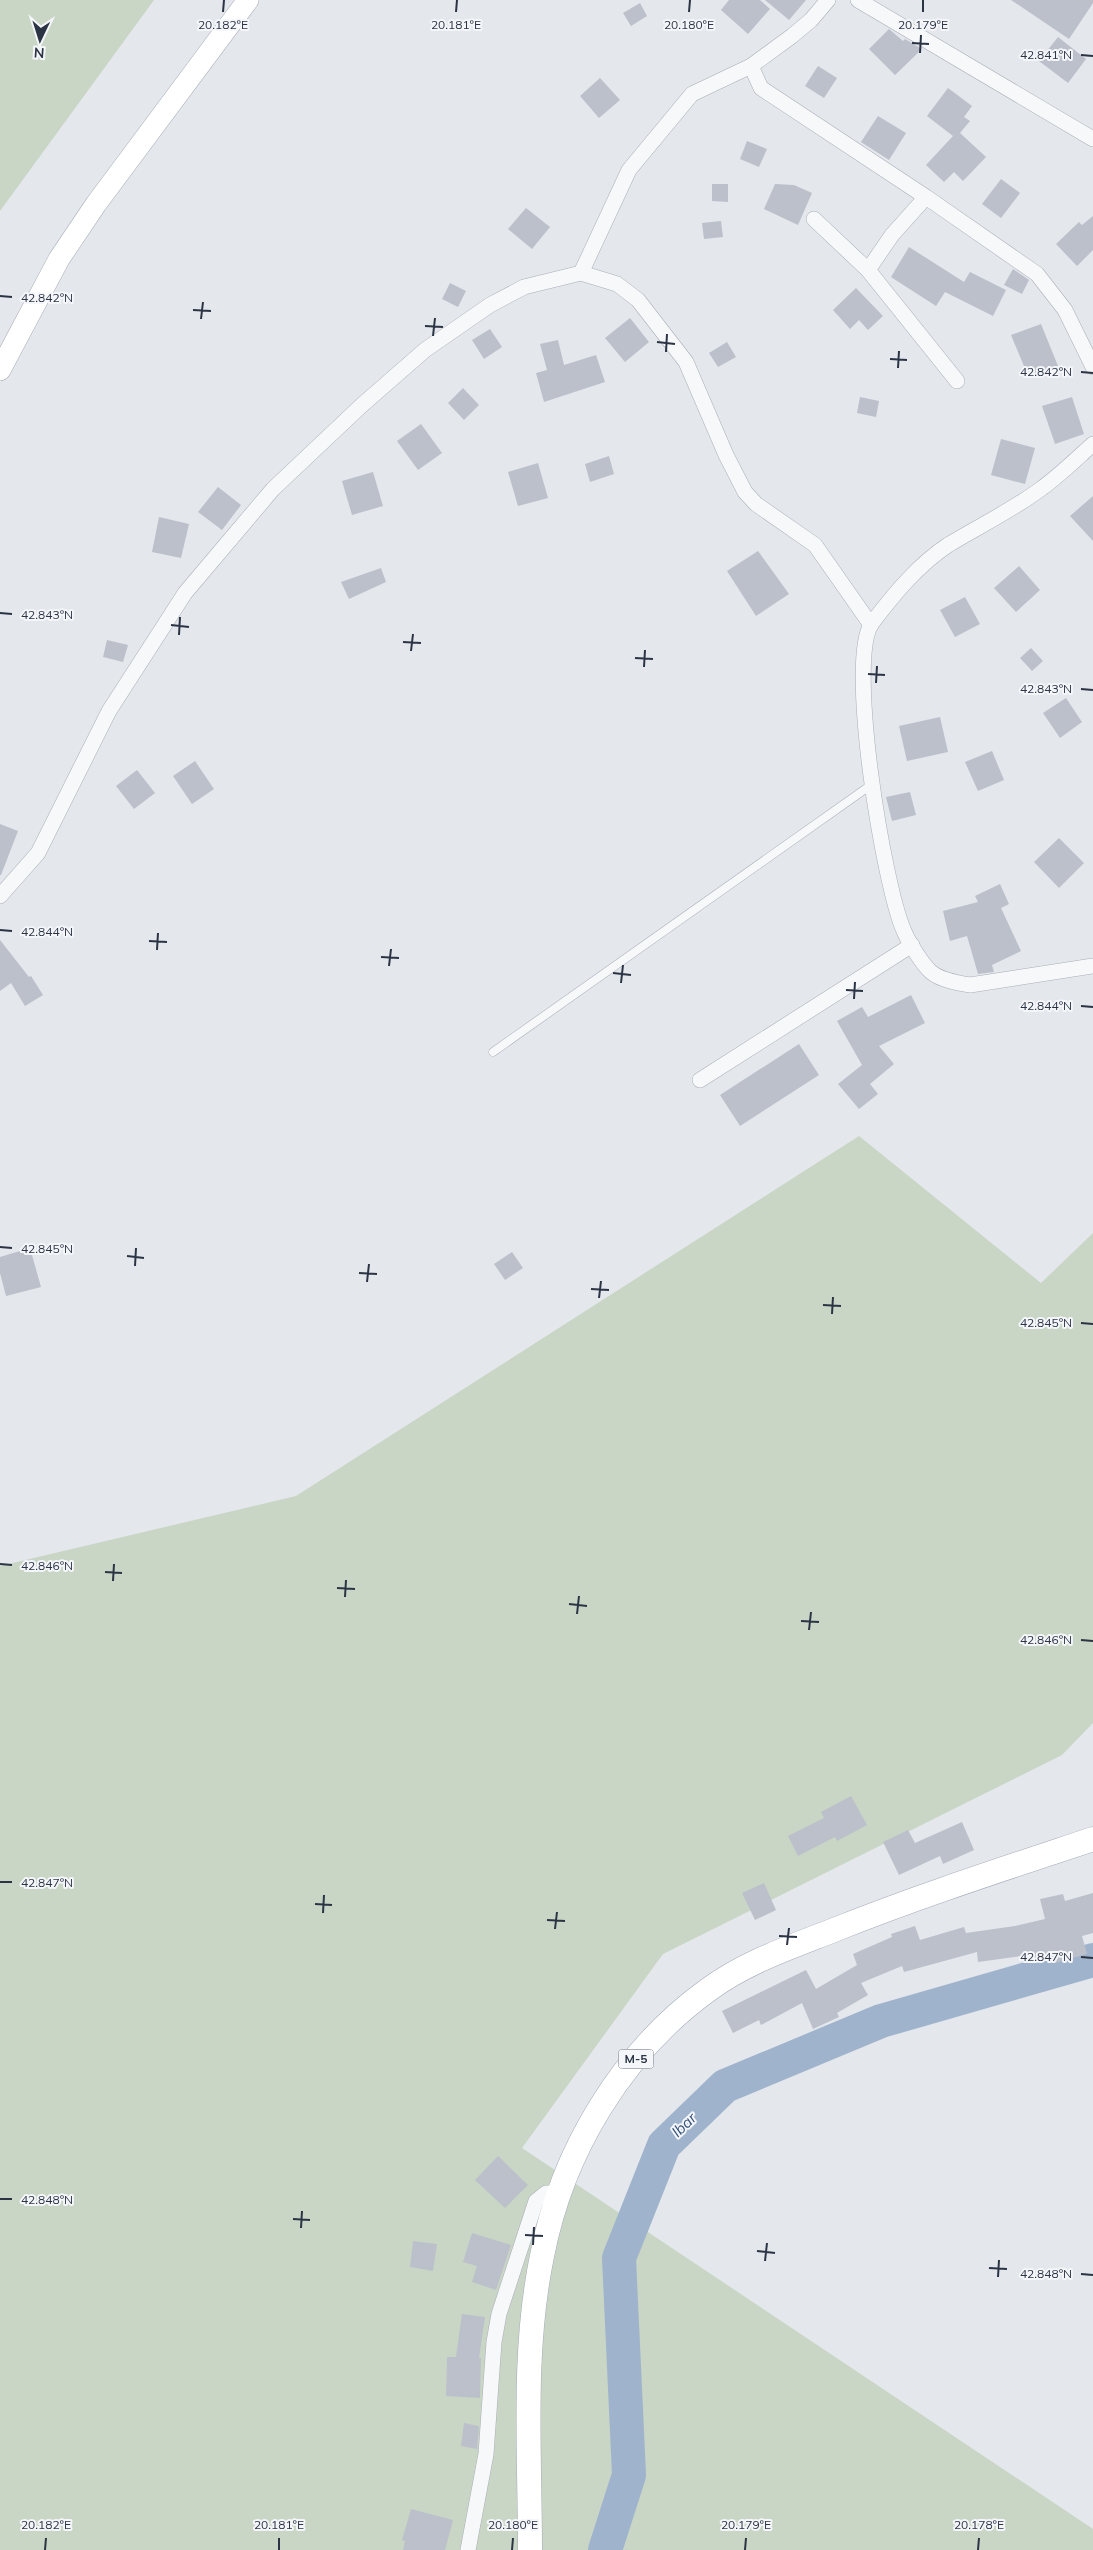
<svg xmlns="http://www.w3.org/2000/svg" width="1093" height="2550" viewBox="0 0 1093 2550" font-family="Mulish,sans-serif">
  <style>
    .green { fill: #c9d6c5 }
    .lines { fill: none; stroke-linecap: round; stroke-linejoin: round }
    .river { stroke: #9fb4cc; stroke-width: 34 }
    .building { fill: #bbc0ca }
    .service-casing { stroke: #a9aeb7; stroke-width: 9 }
    .minor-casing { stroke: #a9aeb7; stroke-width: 16 }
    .secondary-casing { stroke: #a9aeb7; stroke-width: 22 }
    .primary-casing { stroke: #a3abb8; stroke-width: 25 }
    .service { stroke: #f7f8fa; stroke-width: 8 }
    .minor { stroke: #f7f8fa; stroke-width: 15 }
    .secondary { stroke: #fff; stroke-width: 21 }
    .primary { stroke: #fff; stroke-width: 24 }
    .ticks { fill: none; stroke: #2b3445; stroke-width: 2 }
    .labels { text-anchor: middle; stroke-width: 4; stroke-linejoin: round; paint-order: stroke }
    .shield { fill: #f4f6f9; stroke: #676e7b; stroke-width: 1 }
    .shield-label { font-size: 12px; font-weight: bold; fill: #2b3445 }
    .water-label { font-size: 15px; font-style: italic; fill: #34527a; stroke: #f4f6f9 }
    .ticks-label { font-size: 12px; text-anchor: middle; fill: #2b3445; stroke: #f4f6f9; stroke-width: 4; stroke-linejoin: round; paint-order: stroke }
  </style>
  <rect width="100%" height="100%" fill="#e4e7ec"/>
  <g class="green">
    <polygon points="0,0 154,0 0,211"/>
    <polygon points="859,1136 1041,1283 1093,1233 1093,1723 1062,1755 663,1954 522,2148 1093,2529 1093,2550 0,2550 0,1566 296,1496"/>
  </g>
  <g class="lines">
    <polyline class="river" points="605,2550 629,2475 619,2258 664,2145 725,2086 881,2021 1093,1960"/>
  </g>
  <g class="building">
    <polygon points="729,0 760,0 770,9 748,34 721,10"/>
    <polygon points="765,0 806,0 789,20"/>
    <polygon points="1011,0 1093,0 1093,3 1069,39"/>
    <polygon points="640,3 647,16 631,26 623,13"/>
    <polygon points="889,29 903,41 905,39 922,49 895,75 869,49"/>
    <polygon points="1058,37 1086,59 1068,83 1039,61"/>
    <polygon points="818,66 837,78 824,98 805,86"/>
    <polygon points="600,78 620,100 599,118 580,96"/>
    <polygon points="948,88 972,106 964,117 970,121 960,133 986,157 963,181 954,172 944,182 926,165 953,136 927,116"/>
    <polygon points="878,116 906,133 889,160 861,142"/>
    <polygon points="747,141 767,149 759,167 740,159"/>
    <polygon points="1001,179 1020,193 1001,218 982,204"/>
    <polygon points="712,184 728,184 728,202 712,201"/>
    <polygon points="775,184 794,185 812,193 798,225 764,209"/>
    <polygon points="526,208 550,227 532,249 508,229"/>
    <polygon points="1093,216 1093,250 1077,266 1056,244 1079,222 1082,225"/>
    <polygon points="721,221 723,237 704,239 702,223"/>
    <polygon points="909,247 964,282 970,272 1006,290 993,316 945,292 936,306 891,277"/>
    <polygon points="1013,269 1029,280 1022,294 1004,285"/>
    <polygon points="450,283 466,291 458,307 442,299"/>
    <polygon points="856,288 883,316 868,330 859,320 850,329 833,310"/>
    <polygon points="630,318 649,342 625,362 605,338"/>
    <polygon points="1041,324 1058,366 1029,378 1011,335"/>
    <polygon points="490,329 502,347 484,359 472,340"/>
    <polygon points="558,340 564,365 596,355 605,382 544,402 536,373 547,370 540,344"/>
    <polygon points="727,342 736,357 718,367 709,353"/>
    <polygon points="463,388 479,405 464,420 448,403"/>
    <polygon points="860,397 879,401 876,417 857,413"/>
    <polygon points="1072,397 1084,434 1055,444 1042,406"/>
    <polygon points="421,424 442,453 418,470 397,441"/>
    <polygon points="1001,439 1035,448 1025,484 991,475"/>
    <polygon points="609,456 614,474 590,482 585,464"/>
    <polygon points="538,463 548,498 518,506 508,472"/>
    <polygon points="373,472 383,506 352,515 342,481"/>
    <polygon points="218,487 241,505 222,530 198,512"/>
    <polygon points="1093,496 1093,541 1070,516"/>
    <polygon points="159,517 189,524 181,558 152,552"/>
    <polygon points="758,551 789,594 756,616 727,571"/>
    <polygon points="1019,566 1040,590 1016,612 994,588"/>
    <polygon points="381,568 386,582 349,599 341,582"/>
    <polygon points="965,597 980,624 955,637 940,610"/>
    <polygon points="107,640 128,645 123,662 103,657"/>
    <polygon points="1031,648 1043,661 1032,671 1020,658"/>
    <polygon points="1066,698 1082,722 1060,738 1043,713"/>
    <polygon points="940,717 948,752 907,761 899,726"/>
    <polygon points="992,751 1004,780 978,791 965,762"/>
    <polygon points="195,761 214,789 192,804 173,776"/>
    <polygon points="137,770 155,793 134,809 116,786"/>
    <polygon points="910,792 916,815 892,821 886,797"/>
    <polygon points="0,824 18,831 1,875 0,875"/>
    <polygon points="1059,838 1084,863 1059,888 1034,862"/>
    <polygon points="1000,884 1009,904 1001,908 1021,951 992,965 994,972 978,974 967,936 950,941 943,911 978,902 975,896"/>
    <polygon points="0,940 29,977 31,976 43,995 25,1006 11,983 0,991"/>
    <polygon points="911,995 925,1023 879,1046 894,1064 870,1084 878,1094 859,1109 838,1084 862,1065 837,1021 862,1007 868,1017"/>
    <polygon points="799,1044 819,1075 740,1126 720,1095"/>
    <polygon points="30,1248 41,1287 6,1296 0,1273 0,1257"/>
    <polygon points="512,1252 523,1268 505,1280 494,1264"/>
    <polygon points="851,1796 867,1825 837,1841 835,1837 798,1856 788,1836 824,1818 821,1812"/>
    <polygon points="962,1822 974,1850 943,1864 940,1856 899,1875 883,1842 908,1830 915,1843"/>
    <polygon points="764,1883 776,1910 755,1920 742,1893"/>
    <polygon points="1093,1893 1093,1933 1082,1936 1087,1954 1055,1963 1053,1955 1023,1962 1021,1956 978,1962 977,1952 904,1972 902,1966 861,1983 868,1995 837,2013 839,2017 813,2029 802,2003 761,2025 759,2020 733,2033 722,2011 806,1970 816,1989 857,1965 853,1954 892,1937 891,1934 915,1926 920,1940 964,1927 966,1933 1015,1926 1045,1919 1040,1899 1063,1894 1065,1901"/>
    <polygon points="498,2156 528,2185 505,2208 475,2180"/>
    <polygon points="472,2233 511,2245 496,2290 472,2282 477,2266 463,2262"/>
    <polygon points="413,2241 437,2244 433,2271 410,2267"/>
    <polygon points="462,2314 485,2317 479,2358 481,2358 480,2398 446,2396 447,2357 456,2357"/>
    <polygon points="464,2423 479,2426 477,2449 461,2446"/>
    <polygon points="411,2509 453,2520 445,2550 403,2550 405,2541 402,2540"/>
  </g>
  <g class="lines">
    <defs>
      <polyline id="service" points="493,1052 871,785"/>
      <g id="minor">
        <polyline points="858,0 1093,139"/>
        <polyline points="751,66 761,88 926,197 1037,274 1065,310 1093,367"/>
        <polyline points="814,219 868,270 957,381"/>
        <polyline points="868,270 892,235 926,197"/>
        <polyline points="581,273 617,284 638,300 686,362 726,455 745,492 756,504 815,545 871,625"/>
        <path d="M1093 444C1076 459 1060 475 1042 488 1013 510 979 526 948 545 918 565 894 594 872 623 846 659 884 887 904 931 908 941 922 964 931 972 940 980 958 983 970 985L1093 966"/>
        <polyline points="0,896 38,853 109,711 185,593 273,489 362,405 425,350 490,305 524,287 581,273 629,170 692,94 751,66 792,36 811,20 828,0"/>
        <polyline points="700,1080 912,945"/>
        <polyline points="468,2550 486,2454 494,2342 499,2314 536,2201 546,2193 559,2193"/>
      </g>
      <polyline id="secondary" points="0,370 59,259 96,204 248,0"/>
      <path id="primary" d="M530 2550C530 2452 522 2352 542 2256 562 2152 622 2052 708 1990 746 1962 791 1947 834 1930 919 1896 1006 1868 1093 1839"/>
    </defs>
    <use href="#service" class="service-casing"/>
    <use href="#minor" class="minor-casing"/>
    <use href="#secondary" class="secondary-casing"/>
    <use href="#primary" class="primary-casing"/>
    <use href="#service" class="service"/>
    <use href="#minor" class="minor"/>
    <use href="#secondary" class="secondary"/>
    <use href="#primary" class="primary"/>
  </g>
  <path class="ticks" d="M223 12 224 0M456 12 457 0M689 12 690 0M923 12V0M912 43 929 44M920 53 921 35M1081 55 1093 56M0 296 12 297M193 310 211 311M201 319 203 302M425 326 443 327M433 336 435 318M657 342 675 344M666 352 667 334M890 359 907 360M898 368 899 351M1081 372 1093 373M0 613 12 614M171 625 189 627M179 635 180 617M403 642 421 643M411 651 413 634M635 658 653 659M644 667 645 650M868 674 885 675M876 683 877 666M1081 689 1093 690M0 930 12 931M149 941 167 942M157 950 158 933M381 957 399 958M389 966 391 949M613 973 631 975M621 983 623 965M846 990 863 991M854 999 855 982M1081 1006 1093 1007M0 1247 12 1248M127 1256 144 1258M135 1266 136 1248M359 1273 377 1274M367 1282 369 1264M591 1289 609 1290M599 1298 601 1281M823 1305 841 1306M832 1314 833 1297M1081 1323 1093 1324M0 1564 12 1565M105 1572 122 1573M113 1581 114 1564M337 1588 355 1589M345 1597 346 1580M569 1604 587 1606M577 1614 579 1596M801 1621 819 1622M809 1630 811 1612M1081 1640 1093 1641M0 1882H12M315 1904 332 1905M323 1913 324 1895M547 1920 565 1921M555 1929 557 1912M779 1936 797 1937M787 1945 789 1928M1081 1957 1093 1958M0 2199H12M293 2219 310 2220M301 2228 302 2211M525 2235 543 2236M533 2245 534 2227M757 2251 775 2253M765 2261 767 2243M989 2268 1007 2269M1081 2274 1093 2275M998 2277 999 2260M45 2550 46 2538M279 2550V2538M512 2550 513 2538M745 2550 746 2538M978 2550 979 2538"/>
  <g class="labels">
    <rect class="shield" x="618.5" y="2049.5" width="35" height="19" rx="4"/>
    <g class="shield-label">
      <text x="636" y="2063">M-5</text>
    </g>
    <g class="water-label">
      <text transform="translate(684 2125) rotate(-44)" y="5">Ibar</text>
    </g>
  </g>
  <g class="ticks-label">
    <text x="223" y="29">20.182°E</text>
    <text x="456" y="29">20.181°E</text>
    <text x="689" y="29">20.180°E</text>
    <text x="923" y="29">20.179°E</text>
    <text x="1046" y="59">42.841°N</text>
    <text x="47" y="302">42.842°N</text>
    <text x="1046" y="376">42.842°N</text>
    <text x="47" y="619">42.843°N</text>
    <text x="1046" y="693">42.843°N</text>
    <text x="47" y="936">42.844°N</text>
    <text x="1046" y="1010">42.844°N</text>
    <text x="47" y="1253">42.845°N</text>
    <text x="1046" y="1327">42.845°N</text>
    <text x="47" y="1570">42.846°N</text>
    <text x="1046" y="1644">42.846°N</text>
    <text x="47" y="1887">42.847°N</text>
    <text x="1046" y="1961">42.847°N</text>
    <text x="47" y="2204">42.848°N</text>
    <text x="1046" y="2278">42.848°N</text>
    <text x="46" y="2529">20.182°E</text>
    <text x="279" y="2529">20.181°E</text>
    <text x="513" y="2529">20.180°E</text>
    <text x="746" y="2529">20.179°E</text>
    <text x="979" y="2529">20.178°E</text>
  </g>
  <g transform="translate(40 40) rotate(184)" stroke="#f4f6f9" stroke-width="4" paint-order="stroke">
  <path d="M0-4L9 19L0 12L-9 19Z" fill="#2b3445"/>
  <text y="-8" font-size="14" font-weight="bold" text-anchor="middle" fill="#2b3445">N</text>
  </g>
</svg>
